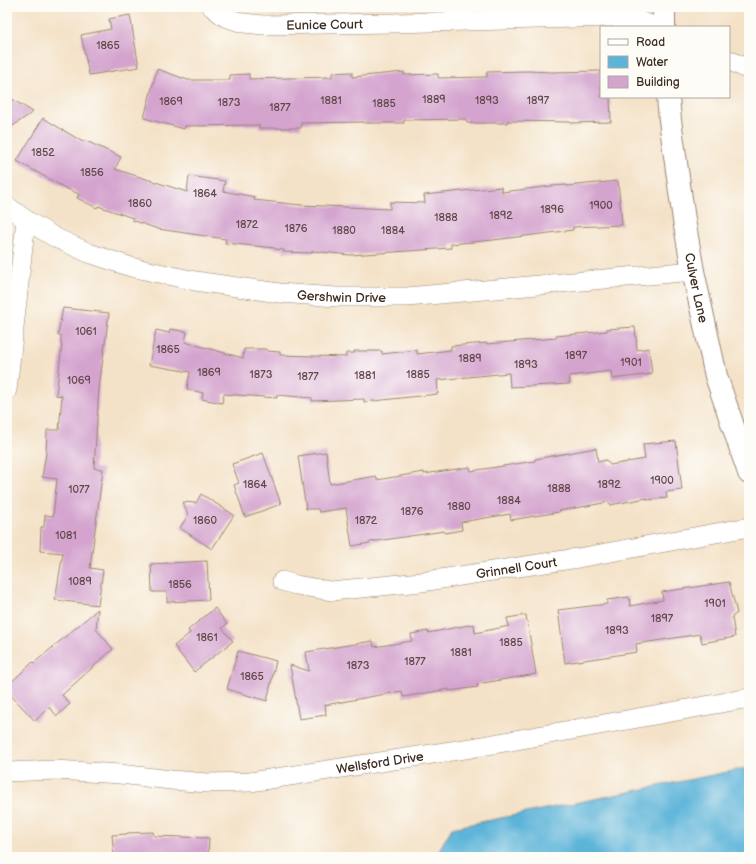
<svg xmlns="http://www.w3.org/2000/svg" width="756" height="864" viewBox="0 0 756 864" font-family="'Balsamiq Sans',sans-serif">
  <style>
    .water { fill: #5cb4d9; stroke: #4c6f7c }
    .building { fill: #d4a4cf }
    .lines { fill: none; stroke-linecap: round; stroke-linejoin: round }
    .minor-casing { stroke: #988673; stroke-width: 20 }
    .tertiary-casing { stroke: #988673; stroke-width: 24 }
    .minor { stroke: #fff; stroke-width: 19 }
    .tertiary { stroke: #fff; stroke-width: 22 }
    .labels { text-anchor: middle; stroke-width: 3.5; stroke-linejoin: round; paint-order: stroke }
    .number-label { font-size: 11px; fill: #61484a }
    .street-label { font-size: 13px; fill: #3b2a1e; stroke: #fdfcf7 }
  </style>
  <rect width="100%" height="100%" fill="#fdfcf7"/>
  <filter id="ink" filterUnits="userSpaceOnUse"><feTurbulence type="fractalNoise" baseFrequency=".025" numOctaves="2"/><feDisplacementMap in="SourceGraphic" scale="8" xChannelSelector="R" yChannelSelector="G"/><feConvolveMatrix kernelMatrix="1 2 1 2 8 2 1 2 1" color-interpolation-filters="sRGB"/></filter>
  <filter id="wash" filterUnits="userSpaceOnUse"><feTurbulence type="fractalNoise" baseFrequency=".012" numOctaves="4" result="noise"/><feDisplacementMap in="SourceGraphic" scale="16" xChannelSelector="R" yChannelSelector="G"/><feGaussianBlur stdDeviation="0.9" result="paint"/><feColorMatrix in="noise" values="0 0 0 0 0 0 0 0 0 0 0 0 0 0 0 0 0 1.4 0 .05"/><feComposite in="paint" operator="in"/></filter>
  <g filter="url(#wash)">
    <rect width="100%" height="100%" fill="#f4e2c8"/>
    <polygon class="water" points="747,768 749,769 749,857 435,857 452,828"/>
    <g id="blocks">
      <g class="building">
        <polygon points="130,15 139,67 89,75 81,35 111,29 109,19"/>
        <polygon points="157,69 188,80 230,80 230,75 249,74 249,79 332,77 332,73 352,72 352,77 404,72 404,75 438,74 438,78 487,77 487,72 528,71 552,72 601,71 601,97 610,97 611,122 570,123 570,122 507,121 507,123 467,123 466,119 404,120 404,123 364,123 364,122 301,123 301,128 259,128 259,125 185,126 184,129 144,118"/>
        <polygon points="7,96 33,112 7,130"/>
        <polygon points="43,118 83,142 84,140 121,157 115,169 187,192 189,176 225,181 223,191 255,197 254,200 301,205 390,209 390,202 425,203 424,195 501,187 502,192 552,186 567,185 567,186 618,181 622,225 573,227 573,230 493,240 451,244 451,248 350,255 312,251 312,253 283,252 284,250 275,249 275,248 225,243 226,239 158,229 132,220 133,218 98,206 97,208 77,198 79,194 65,188 17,161"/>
        <polygon points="63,308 109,313 99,388 94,468 103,469 90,568 103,570 98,605 55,600 63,553 40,551 41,527 44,527 45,515 53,516 57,479 42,477 46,453 47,430 59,430 62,396 56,395 62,345 61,345 61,335 58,335"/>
        <polygon points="635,327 637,350 649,348 652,374 612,379 611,371 569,376 570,384 510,387 509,373 437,380 438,394 364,402 364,399 312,401 312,398 277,395 277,398 224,394 222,403 202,399 203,393 187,389 190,372 149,365 156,330 169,333 170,329 187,332 185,342 243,358 244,349 267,349 267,351 280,352 280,355 346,357 346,353 355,353 354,351 382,351 382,354 417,350 417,354 451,350 451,346 487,343 487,344 556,338 556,336 607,331 607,329"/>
        <polygon points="676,441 682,490 666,492 667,498 647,500 647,498 610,505 609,502 559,511 559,512 511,520 510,514 461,522 462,530 445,533 444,531 370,542 370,543 352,546 346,508 319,512 318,509 306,509 298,456 326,452 330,484 376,476 377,480 424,472 424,474 470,467 471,471 535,461 535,459 596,448 598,462 606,460 610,465 645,459 643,444"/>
        <polygon points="263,453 281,504 245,517 234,485 239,483 232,464"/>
        <polygon points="201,494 234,515 212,549 180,528 188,515 183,502 196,503"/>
        <polygon points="207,561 209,600 167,602 167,592 152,592 151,564"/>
        <polygon points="729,582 737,613 732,617 735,637 702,643 700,634 636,644 637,652 565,663 558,610 607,604 607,600 629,597 630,606 663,600 662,592"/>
        <polygon points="215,608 227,624 222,628 233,641 194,672 174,646 190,633 188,630"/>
        <polygon points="98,609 96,629 113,649 62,695 70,704 57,716 49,707 35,721 7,691 7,686 33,662 34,663"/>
        <polygon points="526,615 536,674 477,684 478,687 449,691 449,689 403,697 402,691 325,705 326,715 299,719 290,665 309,671 306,652 373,641 374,647 412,641 411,634 428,631 428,633 474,624 475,633 509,626 507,618"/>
        <polygon points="238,651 276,661 267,701 227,689"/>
        <polygon points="153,832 154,836 209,838 208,857 114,857 112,835 127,834 127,833"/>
      </g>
    </g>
  </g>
  <g filter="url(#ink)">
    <use href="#blocks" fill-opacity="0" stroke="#988673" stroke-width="1"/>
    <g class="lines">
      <defs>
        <g id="minor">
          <path id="s1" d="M212 7 225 17 243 23 263 25 394 23 613 17 639 21 657 27"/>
          <polyline points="729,60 749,70"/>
          <path id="s2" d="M7 206 26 220 56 238 89 253 131 267 195 281 279 293 336 297H407L693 271"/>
          <polyline points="7,390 26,220"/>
          <path id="s3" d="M282 581 296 585 331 591 421 582 578 558 749 527"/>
          <path id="s4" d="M7 772 56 770 120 774 171 780 207 783 250 782 471 748 749 698"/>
        </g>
        <g id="tertiary">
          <polyline points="664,27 664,7"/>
          <path id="s5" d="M668 97 670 120 684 220 693 271 716 376 749 473"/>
        </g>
      </defs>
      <use href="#minor" class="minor-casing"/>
      <use href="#tertiary" class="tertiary-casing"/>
      <use href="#minor" class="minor"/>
      <use href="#tertiary" class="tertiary"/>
    </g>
  </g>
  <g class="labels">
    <g class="number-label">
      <text x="108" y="49">1865</text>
      <text x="434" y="103">1889</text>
      <text x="331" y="104">1881</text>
      <text x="487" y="104">1893</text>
      <text x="538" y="104">1897</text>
      <text x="171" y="105">1869</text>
      <text x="229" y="106">1873</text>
      <text x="384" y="107">1885</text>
      <text x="280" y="111">1877</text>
      <text x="43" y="156">1852</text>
      <text x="92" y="176">1856</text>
      <text x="205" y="197">1864</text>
      <text x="140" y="207">1860</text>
      <text x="601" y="209">1900</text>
      <text x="552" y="213">1896</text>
      <text x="501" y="219">1892</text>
      <text x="446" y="221">1888</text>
      <text x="247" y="228">1872</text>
      <text x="296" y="232">1876</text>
      <text x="344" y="234">1880</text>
      <text x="393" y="234">1884</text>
      <text x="86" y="335">1061</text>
      <text x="168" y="353">1865</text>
      <text x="576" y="359">1897</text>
      <text x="470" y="362">1889</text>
      <text x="631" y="366">1901</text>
      <text x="526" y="368">1893</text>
      <text x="209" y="376">1869</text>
      <text x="261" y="378">1873</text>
      <text x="418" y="378">1885</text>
      <text x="365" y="379">1881</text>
      <text x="308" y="380">1877</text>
      <text x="79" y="384">1069</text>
      <text x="662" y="484">1900</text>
      <text x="255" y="488">1864</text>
      <text x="609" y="488">1892</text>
      <text x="559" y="492">1888</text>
      <text x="79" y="493">1077</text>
      <text x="509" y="504">1884</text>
      <text x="459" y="510">1880</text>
      <text x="412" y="515">1876</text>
      <text x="205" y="524">1860</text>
      <text x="366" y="524">1872</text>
      <text x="66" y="539">1081</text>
      <text x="80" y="585">1089</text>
      <text x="180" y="588">1856</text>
      <text x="715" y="607">1901</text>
      <text x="662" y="622">1897</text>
      <text x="617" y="634">1893</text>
      <text x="207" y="641">1861</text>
      <text x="511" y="646">1885</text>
      <text x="461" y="656">1881</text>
      <text x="415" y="665">1877</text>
      <text x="358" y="669">1873</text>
      <text x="252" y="680">1865</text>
    </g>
    <g class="street-label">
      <text dy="5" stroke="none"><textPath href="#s1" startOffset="117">Eunice Court</textPath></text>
      <text dy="5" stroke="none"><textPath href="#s5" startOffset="193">Culver Lane</textPath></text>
      <text dy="5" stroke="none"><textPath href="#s2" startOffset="352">Gershwin Drive</textPath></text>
      <text dy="5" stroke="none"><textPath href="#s3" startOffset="237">Grinnell Court</textPath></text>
      <text dy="5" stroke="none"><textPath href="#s4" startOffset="375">Wellsford Drive</textPath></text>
    </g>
  </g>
  <rect width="756" height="864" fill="none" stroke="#fdfcf7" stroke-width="24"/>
  <rect x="600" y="26" width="130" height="72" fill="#fdfcf7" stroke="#afa8a0"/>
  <rect x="608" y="39" width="20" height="6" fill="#ffffff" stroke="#afa8a0"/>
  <text x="636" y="46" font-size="12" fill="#3b2a1e">Road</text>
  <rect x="608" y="56" width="20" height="12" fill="#5cb4d9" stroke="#afa8a0"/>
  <text x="636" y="66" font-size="12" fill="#3b2a1e">Water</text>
  <rect x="608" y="76" width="20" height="12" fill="#d4a4cf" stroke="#afa8a0"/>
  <text x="636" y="86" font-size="12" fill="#3b2a1e">Building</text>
</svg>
